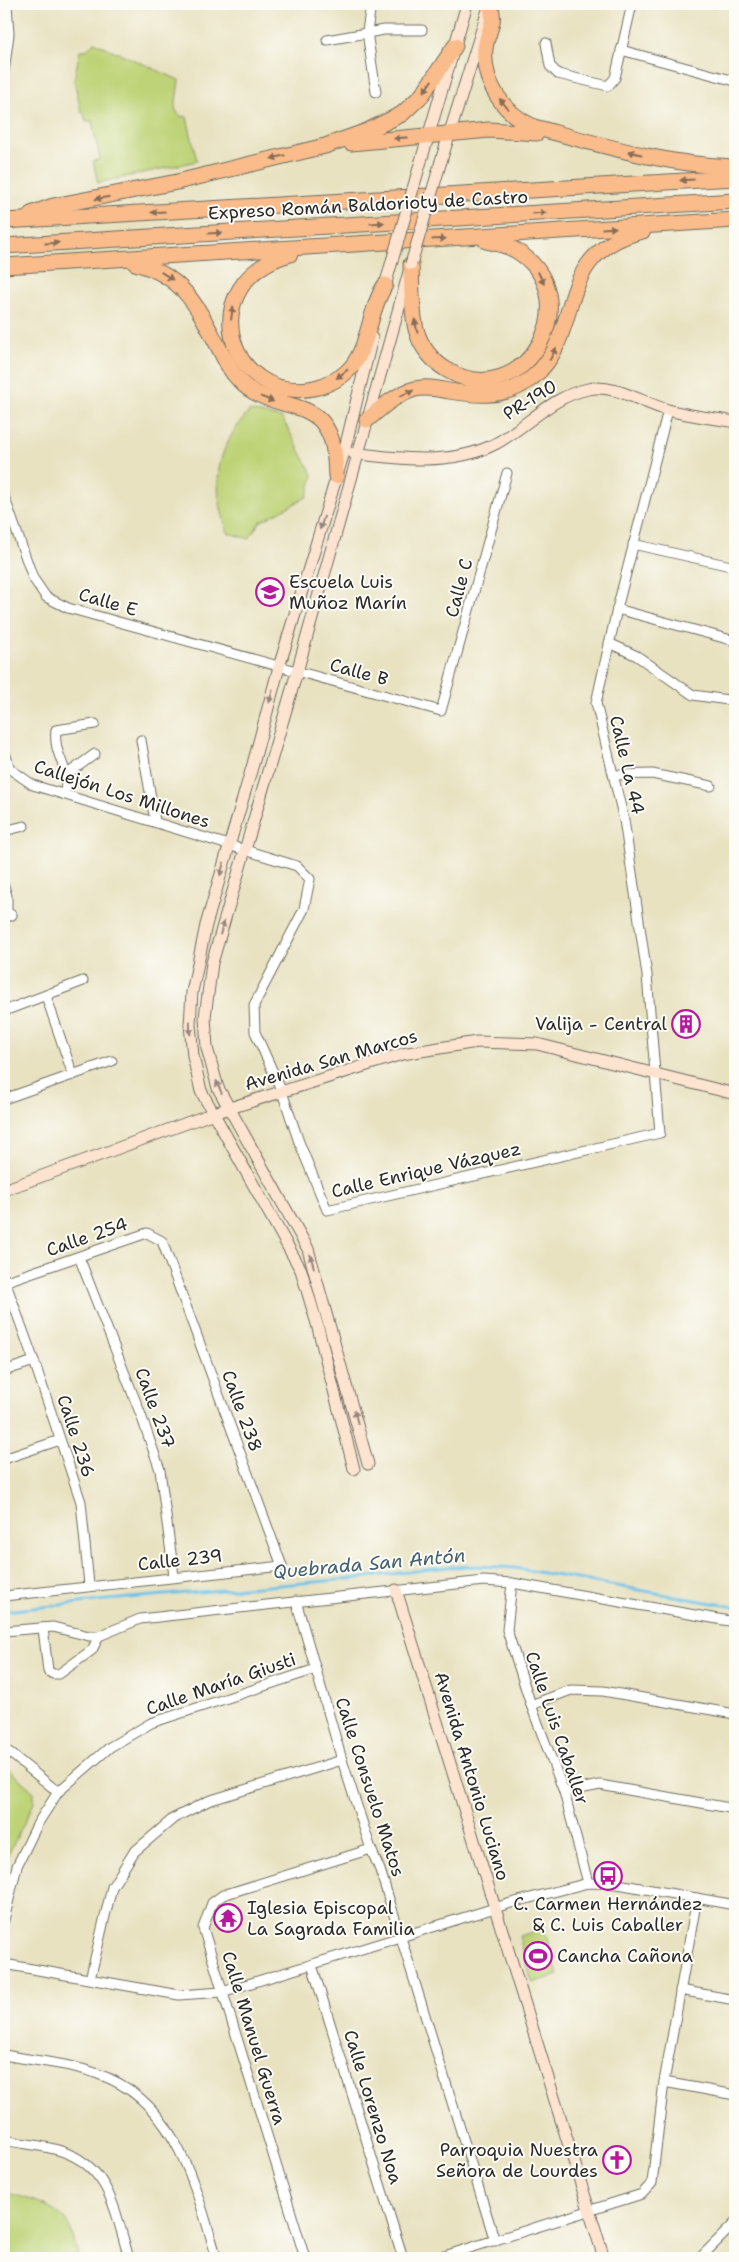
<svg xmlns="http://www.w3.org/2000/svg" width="739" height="2262" viewBox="0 0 739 2262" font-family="'Shantell Sans',sans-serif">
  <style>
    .green { fill: #bed377; stroke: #747f51 }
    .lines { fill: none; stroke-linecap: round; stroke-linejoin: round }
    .stream { stroke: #6cc3e9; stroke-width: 3 }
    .street-casing { stroke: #6d6b60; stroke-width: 11 }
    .secondary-casing { stroke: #6d6b60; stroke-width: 13 }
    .highway-casing { stroke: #6d6b60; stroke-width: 17 }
    .street { stroke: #fff; stroke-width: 9 }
    .secondary { stroke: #fde4d0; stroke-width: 11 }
    .highway { stroke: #f9bc8a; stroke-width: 15 }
    .secondary-bridge-casing { stroke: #6d6b60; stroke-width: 13; stroke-linecap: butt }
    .secondary-bridge { stroke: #fde4d0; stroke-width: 11 }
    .oneway { fill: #886c56 }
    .oneway2 { fill: #94887e }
    .labels { text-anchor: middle; stroke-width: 4; stroke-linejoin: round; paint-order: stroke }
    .street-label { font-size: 18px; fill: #2b2b2b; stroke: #fdfcf7 }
    .poi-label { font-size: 18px; fill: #2b2b2b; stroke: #fdfcf7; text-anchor: start }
    .water-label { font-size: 19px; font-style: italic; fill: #42606e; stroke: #fdfcf7 }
  </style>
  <rect width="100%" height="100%" fill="#fdfcf7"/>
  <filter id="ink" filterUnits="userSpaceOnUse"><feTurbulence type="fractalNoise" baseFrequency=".02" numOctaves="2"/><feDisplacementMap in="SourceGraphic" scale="10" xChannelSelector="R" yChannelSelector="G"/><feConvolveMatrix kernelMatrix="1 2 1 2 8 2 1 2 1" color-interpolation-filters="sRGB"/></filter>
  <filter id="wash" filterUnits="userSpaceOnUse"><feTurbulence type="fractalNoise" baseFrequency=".0096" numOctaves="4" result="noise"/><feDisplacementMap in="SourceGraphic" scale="20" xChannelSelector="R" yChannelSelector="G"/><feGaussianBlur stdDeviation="1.12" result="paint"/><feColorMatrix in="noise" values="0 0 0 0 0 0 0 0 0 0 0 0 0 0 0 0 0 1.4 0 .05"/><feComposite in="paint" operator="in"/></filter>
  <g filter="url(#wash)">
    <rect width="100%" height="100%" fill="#e8e2c1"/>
    <g class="green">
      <polygon points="94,42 179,80 175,109 180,116 187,117 197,161 98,183 93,161 100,159 92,121 86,122 84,114 81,111 74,80 80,50 87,50"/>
      <path d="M250 411 282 418 313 475 307 497 260 522 249 539 228 533C211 484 214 450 250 411Z"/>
      <polygon points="4,1765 34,1792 34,1803 4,1863"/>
      <polygon points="544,1929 558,1975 532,1983 519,1936"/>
      <path d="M4 2192C24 2198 58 2204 68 2225 74 2234 75 2248 79 2258H4Z"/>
    </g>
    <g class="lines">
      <polyline class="stream" points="4,1611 107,1600 360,1578 447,1567 481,1566 515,1568 735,1607"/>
    </g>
  </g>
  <g filter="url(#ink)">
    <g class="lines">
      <defs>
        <g id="street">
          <polyline points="371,4 367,32 376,92"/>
          <polyline points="327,40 384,30 422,30"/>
          <polyline points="546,43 550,66 558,74 608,86 615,78 632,4"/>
          <polyline points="621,50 735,81"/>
          <polyline points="4,72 9,34 7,4"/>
          <polyline points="4,496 33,578 46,597 68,608 441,711 507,473"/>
          <polyline points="633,544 735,567"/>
          <polyline points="617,609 735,641"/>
          <polyline points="609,643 637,656 693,695 735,701"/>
          <polyline points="141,740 155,821"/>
          <polyline points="4,750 10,769 33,785 297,866 310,879 304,909 254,1005 255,1032 282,1092 299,1142 327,1210 660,1133 647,975 635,893 624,820 596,703 617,609 668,410"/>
          <polyline points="66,775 95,754"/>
          <polyline points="614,775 652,774 711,786"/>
          <path d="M65 794C65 788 67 780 66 774 61 757 54 749 56 730L95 724"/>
          <polyline points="4,831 24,826"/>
          <polyline points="4,886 7,896 7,913 12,915 4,918"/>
          <polyline points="46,996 73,1075"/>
          <polyline points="4,1011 83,981"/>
          <polyline points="4,1099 112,1061"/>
          <polyline points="79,1257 141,1415 160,1470 174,1576"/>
          <polyline points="4,1278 34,1361 81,1502 89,1585"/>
          <polyline points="4,1282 147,1233 162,1241 282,1566 4,1596"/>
          <polyline points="4,1371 34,1361"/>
          <polyline points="4,1459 60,1440"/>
          <polyline points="512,1583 507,1630 531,1705 564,1792 588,1883"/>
          <polyline points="296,1601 342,1760 371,1849 380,1870 495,2241"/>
          <polyline points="43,1628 48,1671 53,1674 59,1674 92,1650 99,1636 140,1619 484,1581 512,1583 735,1622"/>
          <polyline points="4,1631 53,1627 89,1636 99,1636"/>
          <polyline points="531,1705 571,1690 603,1691 735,1714"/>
          <polyline points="4,1748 58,1792"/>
          <polyline points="564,1792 600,1785 735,1809"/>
          <polyline points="4,1920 17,1866 38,1823 58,1792 110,1747 151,1723 316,1669"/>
          <polyline points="4,1964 179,1995 222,1992 511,1903 588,1883 618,1884 735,1905"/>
          <polyline points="312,1965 403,2258"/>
          <polyline points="90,1979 112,1887 134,1852 174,1818 208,1801 342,1760"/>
          <polyline points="680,1990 735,2000"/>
          <path d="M4 2055C34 2061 68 2063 98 2074 177 2101 195 2187 217 2258"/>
          <polyline points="664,2082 735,2095"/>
          <path d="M4 2140C22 2144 43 2145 61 2151 111 2167 115 2213 129 2258"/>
          <polyline points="305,2258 203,1928 212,1903 223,1895 371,1849"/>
          <polyline points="438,2258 642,2194 652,2183 664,2082 697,1898"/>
          <polyline points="700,2258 735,2223"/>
        </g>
        <g id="secondary">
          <polyline points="421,161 467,4"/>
          <polyline points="441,161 488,10"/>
          <polyline points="383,293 392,261"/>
          <path d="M353 453C398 459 453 466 495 444 527 427 550 397 588 389 614 383 644 404 668 410 690 416 713 418 735 422"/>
          <polyline points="4,1190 214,1113 402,1054 477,1042 537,1044 735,1094"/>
          <polyline points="368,1464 308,1249 218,1088 207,1048 205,1017 212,963 297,672 409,272"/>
          <polyline points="354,1469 317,1324 301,1270 201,1091 193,1056 190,1025 192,992 206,925 253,764 279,667 344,452 372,338"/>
          <polyline points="396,1590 604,2258"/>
        </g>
        <g id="highway">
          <path d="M490 4C497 24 487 30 485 49 482 83 504 114 534 127 601 145 665 165 735 167"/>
          <polyline points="351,143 489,130 537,133"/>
          <polyline points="31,214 53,206 177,182 325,146 367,131 402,114 422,95 455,46"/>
          <polyline points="4,221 735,178"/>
          <polyline points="4,246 735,201"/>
          <path d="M290 254C191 282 228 405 314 388 328 385 344 377 353 365 369 344 370 308 385 285"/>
          <path d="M135 263C184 276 197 306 219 348 225 360 230 371 239 380 262 407 304 400 322 422 335 438 335 457 336 476"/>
          <path d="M411 264C412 285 411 308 416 329 420 346 432 361 447 370 524 416 593 296 515 250 506 245 496 243 486 241"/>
          <polyline points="4,266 735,220"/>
          <path d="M367 420C381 408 396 394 415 389 426 386 438 389 449 391 474 395 500 398 523 384 589 345 546 253 643 231"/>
        </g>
      </defs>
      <use href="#street" class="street-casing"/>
      <use href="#secondary" class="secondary-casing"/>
      <use href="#highway" class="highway-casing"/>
      <use href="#street" class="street"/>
      <use href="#secondary" class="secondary"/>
      <use href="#highway" class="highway"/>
      <defs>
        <g id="secondary-bridge">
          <polyline points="392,261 421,161"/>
          <polyline points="411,264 441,161"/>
        </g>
      </defs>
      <use href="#secondary-bridge" class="secondary-bridge-casing"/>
      <use href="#secondary-bridge" class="secondary-bridge"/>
    </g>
    <defs><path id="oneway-solid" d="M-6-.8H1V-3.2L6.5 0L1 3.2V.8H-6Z" transform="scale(1.25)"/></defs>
    <g class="oneway">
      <use href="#oneway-solid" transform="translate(428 86) rotate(124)"/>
      <use href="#oneway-solid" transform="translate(504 104) rotate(-131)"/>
      <use href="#oneway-solid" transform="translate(401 138) rotate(175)"/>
      <use href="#oneway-solid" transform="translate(635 153) rotate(-166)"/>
      <use href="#oneway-solid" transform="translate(278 157) rotate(166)"/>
      <use href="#oneway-solid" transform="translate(687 180) rotate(177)"/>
      <use href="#oneway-solid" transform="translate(102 198) rotate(170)"/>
      <use href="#oneway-solid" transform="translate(158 212) rotate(177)"/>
      <use href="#oneway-solid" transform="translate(539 213) rotate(-3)"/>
      <use href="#oneway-solid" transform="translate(377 223) rotate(-3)"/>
      <use href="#oneway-solid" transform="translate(609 228) rotate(-4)"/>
      <use href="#oneway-solid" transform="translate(215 233) rotate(-3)"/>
      <use href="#oneway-solid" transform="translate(439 239) rotate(-3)"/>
      <use href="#oneway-solid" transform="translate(52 243) rotate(-3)"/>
      <use href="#oneway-solid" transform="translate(167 276) rotate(33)"/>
      <use href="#oneway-solid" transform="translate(541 278) rotate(64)"/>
      <use href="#oneway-solid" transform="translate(232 313) rotate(-82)"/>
      <use href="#oneway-solid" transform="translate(416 326) rotate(-102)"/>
      <use href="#oneway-solid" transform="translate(553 354) rotate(-62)"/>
      <use href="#oneway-solid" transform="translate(342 374) rotate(142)"/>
      <use href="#oneway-solid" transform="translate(407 393) rotate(-24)"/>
      <use href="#oneway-solid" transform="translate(267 399) rotate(21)"/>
    </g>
    <g class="oneway2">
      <use href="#oneway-solid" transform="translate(322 523) rotate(107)"/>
      <use href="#oneway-solid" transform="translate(271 696) rotate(105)"/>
      <use href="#oneway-solid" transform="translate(222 869) rotate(106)"/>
      <use href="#oneway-solid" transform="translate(222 928) rotate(-74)"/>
      <use href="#oneway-solid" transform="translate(190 1028) rotate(88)"/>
      <use href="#oneway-solid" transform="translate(219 1087) rotate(-113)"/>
      <use href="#oneway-solid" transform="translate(312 1261) rotate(-106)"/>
      <use href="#oneway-solid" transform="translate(356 1417) rotate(-105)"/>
    </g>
  </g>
  <defs>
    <symbol id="school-ring" viewBox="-11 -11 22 22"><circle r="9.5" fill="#fdfcf7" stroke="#b5179e" stroke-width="1.5"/><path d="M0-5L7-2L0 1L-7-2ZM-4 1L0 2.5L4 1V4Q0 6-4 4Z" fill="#b5179e"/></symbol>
    <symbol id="building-ring" viewBox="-11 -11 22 22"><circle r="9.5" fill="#fdfcf7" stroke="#b5179e" stroke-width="1.5"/><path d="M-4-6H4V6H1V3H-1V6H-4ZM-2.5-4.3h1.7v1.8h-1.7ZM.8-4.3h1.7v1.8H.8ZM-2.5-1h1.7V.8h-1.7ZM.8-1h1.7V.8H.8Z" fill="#b5179e"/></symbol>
    <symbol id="bus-ring" viewBox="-11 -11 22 22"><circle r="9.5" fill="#fdfcf7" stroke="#b5179e" stroke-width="1.5"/><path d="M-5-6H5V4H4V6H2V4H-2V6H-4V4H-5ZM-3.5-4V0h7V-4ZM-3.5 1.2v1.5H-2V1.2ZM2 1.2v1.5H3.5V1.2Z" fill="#b5179e"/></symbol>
    <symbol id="temple-ring" viewBox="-11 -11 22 22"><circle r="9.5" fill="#fdfcf7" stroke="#b5179e" stroke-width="1.5"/><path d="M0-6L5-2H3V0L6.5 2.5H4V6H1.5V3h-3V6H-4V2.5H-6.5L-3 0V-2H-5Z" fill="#b5179e"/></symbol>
    <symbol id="stadium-ring" viewBox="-11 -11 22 22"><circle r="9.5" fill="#fdfcf7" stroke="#b5179e" stroke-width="1.5"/><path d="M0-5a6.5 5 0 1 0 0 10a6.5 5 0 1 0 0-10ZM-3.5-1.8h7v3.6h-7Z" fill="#b5179e"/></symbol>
    <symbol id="church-ring" viewBox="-11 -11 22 22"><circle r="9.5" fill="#fdfcf7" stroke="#b5179e" stroke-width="1.5"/><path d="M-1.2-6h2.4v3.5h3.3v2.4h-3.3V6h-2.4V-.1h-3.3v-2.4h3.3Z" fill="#b5179e"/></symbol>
  </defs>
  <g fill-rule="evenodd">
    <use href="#school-ring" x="254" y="576" width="32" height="32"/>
    <use href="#building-ring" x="670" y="1008" width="32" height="32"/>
    <use href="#bus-ring" x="592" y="1860" width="32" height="32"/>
    <use href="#temple-ring" x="212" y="1902" width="32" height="32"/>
    <use href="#stadium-ring" x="522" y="1940" width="32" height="32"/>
    <use href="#church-ring" x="601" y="2144" width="32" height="32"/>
  </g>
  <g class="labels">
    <g class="street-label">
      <text transform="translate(368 205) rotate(-3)" y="6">Expreso Román Baldorioty de Castro</text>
      <text transform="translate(530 400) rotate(-32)" y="6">PR-190</text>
      <text transform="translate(459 588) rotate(-75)" y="6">Calle C</text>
      <text transform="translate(108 602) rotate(16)" y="6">Calle E</text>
      <text transform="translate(359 672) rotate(15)" y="6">Calle B</text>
      <text transform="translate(627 765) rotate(77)" y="6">Calle La 44</text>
      <text transform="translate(122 794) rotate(18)" y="6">Callejón Los Millones</text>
      <text transform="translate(331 1060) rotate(-16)" y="6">Avenida San Marcos</text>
      <text transform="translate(426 1170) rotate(-13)" y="6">Calle Enrique Vázquez</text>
      <text transform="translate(87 1237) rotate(-19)" y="6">Calle 254</text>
      <text transform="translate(155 1408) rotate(70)" y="6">Calle 237</text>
      <text transform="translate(242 1411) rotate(70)" y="6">Calle 238</text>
      <text transform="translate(76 1436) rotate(72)" y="6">Calle 236</text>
      <text transform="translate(180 1560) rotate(-6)" y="6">Calle 239</text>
      <text transform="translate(221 1684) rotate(-19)" y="6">Calle María Giusti</text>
      <text transform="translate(557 1728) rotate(71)" y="6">Calle Luis Caballer</text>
      <text transform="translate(472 1776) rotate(73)" y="6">Avenida Antonio Luciano</text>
      <text transform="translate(370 1787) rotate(72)" y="6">Calle Consuelo Matos</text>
      <text transform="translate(254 2038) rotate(73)" y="6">Calle Manuel Guerra</text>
      <text transform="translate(373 2107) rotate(73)" y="6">Calle Lorenzo Noa</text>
    </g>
    <g class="poi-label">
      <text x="289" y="588">Escuela Luis<tspan x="289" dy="21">Muñoz Marín</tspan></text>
      <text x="667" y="1030" text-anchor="end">Valija - Central</text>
      <text x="608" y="1910" text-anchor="middle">C. Carmen Hernández<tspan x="608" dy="21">&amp; C. Luis Caballer</tspan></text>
      <text x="247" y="1914">Iglesia Episcopal<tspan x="247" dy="21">La Sagrada Familia</tspan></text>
      <text x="557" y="1962">Cancha Cañona</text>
      <text x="598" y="2156" text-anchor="end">Parroquia Nuestra<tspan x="598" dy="21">Señora de Lourdes</tspan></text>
    </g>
    <g class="water-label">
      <text transform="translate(369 1563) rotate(-5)" y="7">Quebrada San Antón</text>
    </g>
  </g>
  <rect width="739" height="2262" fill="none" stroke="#fdfcf7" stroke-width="20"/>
</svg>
